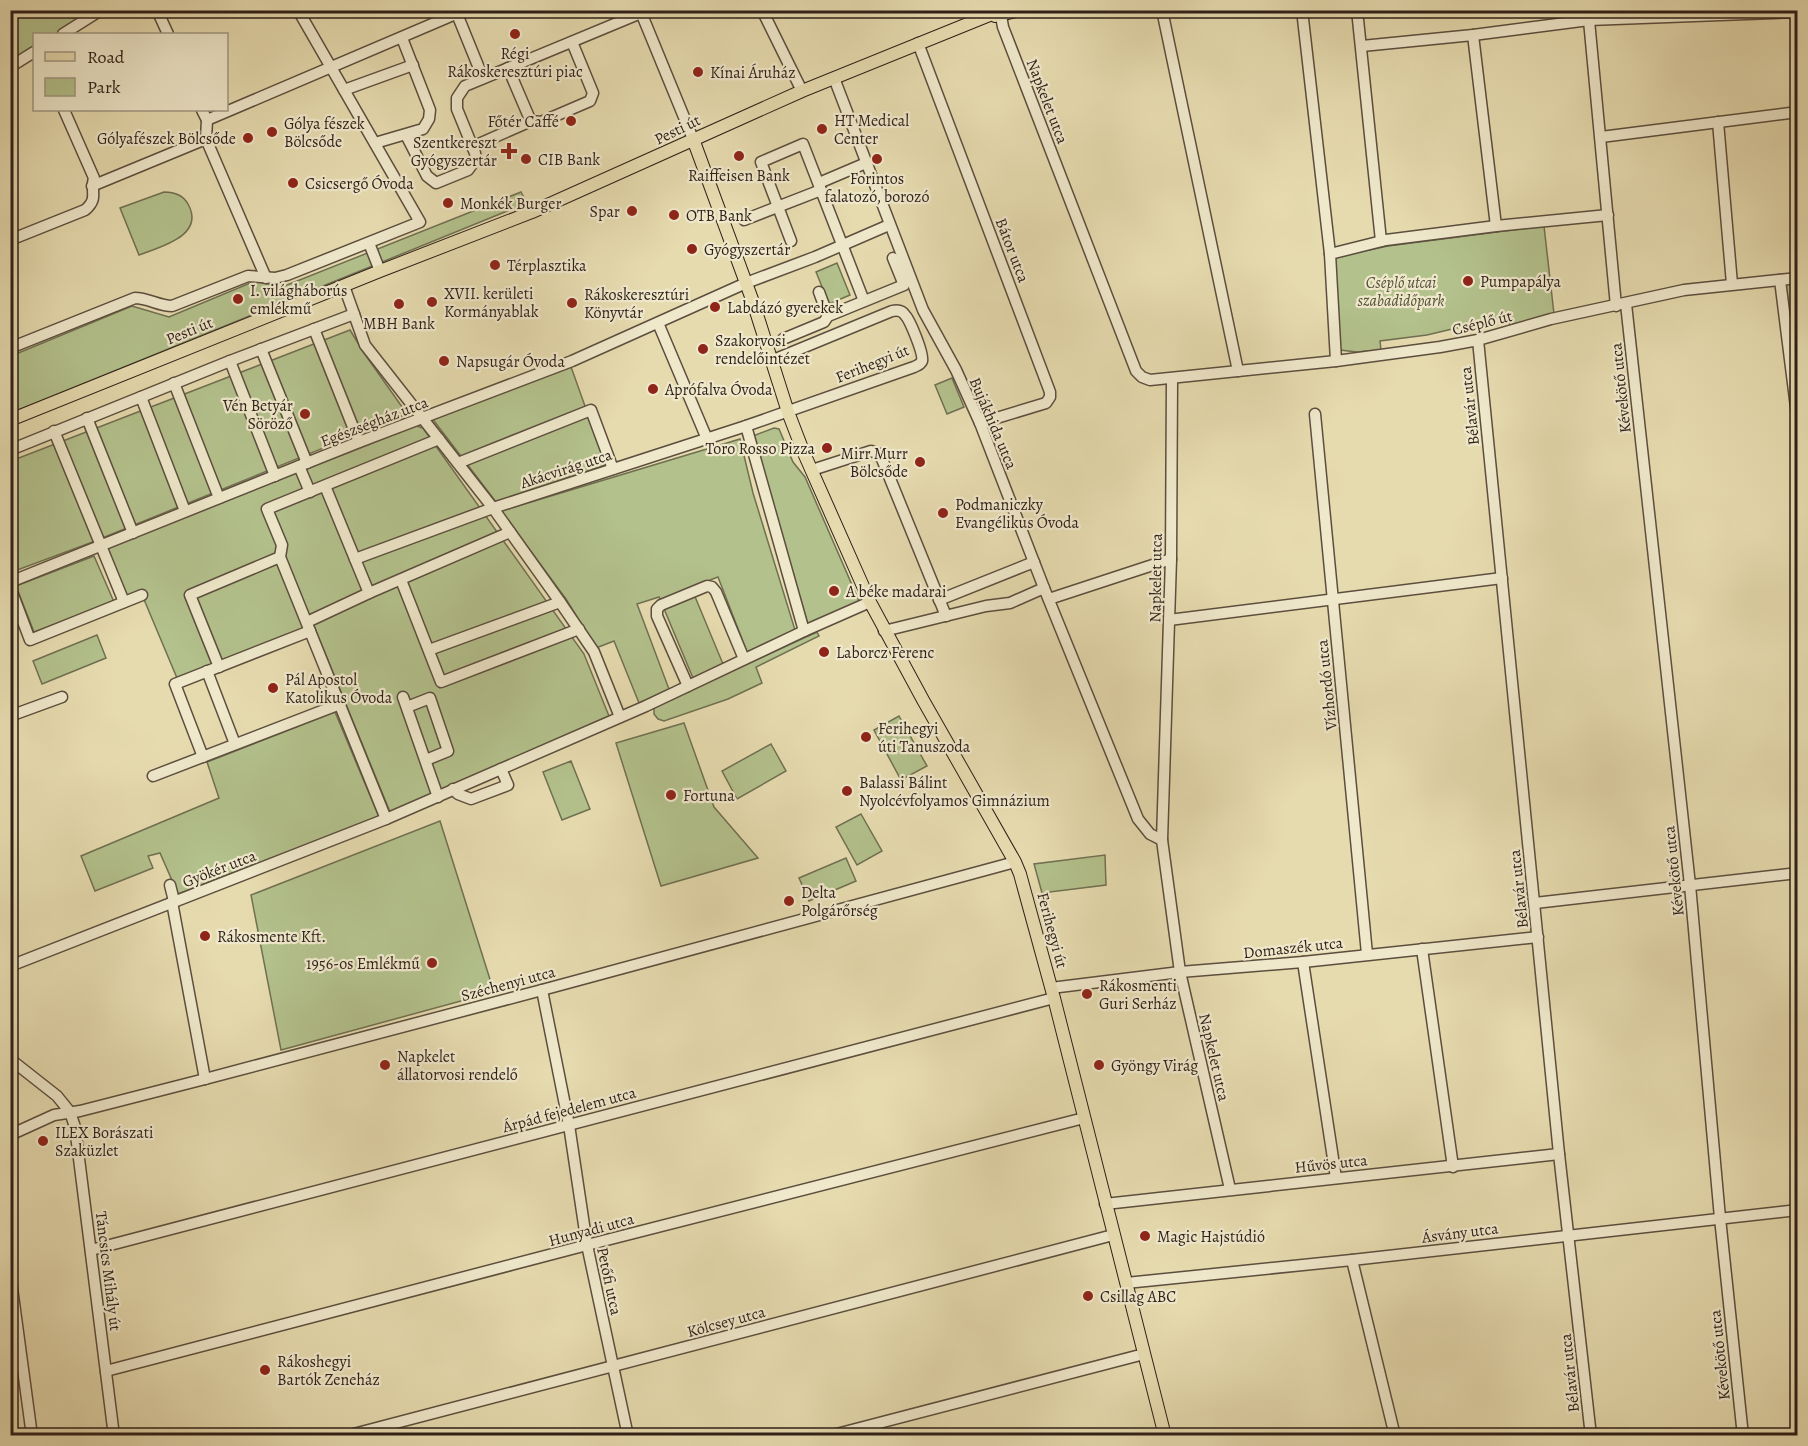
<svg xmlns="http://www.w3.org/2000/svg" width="1808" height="1446" viewBox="0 0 1808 1446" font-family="Alegreya,serif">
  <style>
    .green { fill: #b3c18c; stroke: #707052; stroke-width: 1.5 }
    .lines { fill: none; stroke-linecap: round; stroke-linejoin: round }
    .minor-casing { stroke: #5c4e3e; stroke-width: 13 }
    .major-casing { stroke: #2e1f19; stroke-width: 14 }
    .minor { stroke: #efe8cb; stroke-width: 10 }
    .major { stroke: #e6dbaf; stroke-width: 12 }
    .poi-dot { fill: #8f2418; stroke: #efe8cb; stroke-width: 2 }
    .labels { text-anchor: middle; stroke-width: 4.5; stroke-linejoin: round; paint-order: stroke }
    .poi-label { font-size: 16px; fill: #2e1f19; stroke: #efe8cb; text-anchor: start }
    .street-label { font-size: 16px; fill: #2e1f19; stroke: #efe8cb }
    .park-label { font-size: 16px; font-style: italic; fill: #56503c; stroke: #efe8cb }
  </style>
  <rect width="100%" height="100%" fill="#e6dbaf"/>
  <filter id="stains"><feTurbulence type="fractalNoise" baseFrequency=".00333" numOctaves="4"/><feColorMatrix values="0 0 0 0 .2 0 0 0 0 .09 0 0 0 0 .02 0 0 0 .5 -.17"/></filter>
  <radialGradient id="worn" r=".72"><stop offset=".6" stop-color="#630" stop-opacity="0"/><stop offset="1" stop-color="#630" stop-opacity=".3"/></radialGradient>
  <g class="green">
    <polygon points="11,11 95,11 57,34 34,34 34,49 11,64"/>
    <path d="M164 192C174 192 183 195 188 204 206 236 159 247 139 255L120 208Z"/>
    <polygon points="521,192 527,203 11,413 11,356 132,306 169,317 255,281 282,287"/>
    <polygon points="1544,226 1554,314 1510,325 1507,316 1427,335 1380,341 1381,350 1357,352 1340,350 1335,257 1388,246"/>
    <polygon points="837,263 850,295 829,304 816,272"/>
    <polygon points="1797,278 1797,423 1780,280"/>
    <polygon points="350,330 364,353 407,414 90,543 12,572 11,461"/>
    <polygon points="570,364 606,465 496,502 431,417"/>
    <polygon points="952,378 964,407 947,414 935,385"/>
    <polygon points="416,426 423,428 584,654 609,716 390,812 314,626 177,678 140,590 125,597 107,548"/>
    <polygon points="774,428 779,429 793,462 805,477 859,601 808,625 753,436"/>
    <polygon points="740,439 753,493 795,630 747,652 718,577 691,587 723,664 693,678 659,597 637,604 669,689 639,703 614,641 596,648 566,599 501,511"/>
    <polygon points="94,556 114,602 34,632 16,586"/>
    <polygon points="817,632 819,636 756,667 762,683 728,699 664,721 658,719 654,714 654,708 657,705"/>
    <polygon points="97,635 106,658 42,684 33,661"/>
    <polygon points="335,712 379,817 178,894 160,853 148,856 153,868 95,891 81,856 219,798 207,762"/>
    <polygon points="899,716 927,766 901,780 874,730"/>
    <polygon points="684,723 714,807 758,858 661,886 616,743"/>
    <polygon points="771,744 786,771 737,799 722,771"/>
    <polygon points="571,761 590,809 562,820 543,772"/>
    <polygon points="861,814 882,851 857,865 836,827"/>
    <polygon points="440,821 494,992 281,1050 251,895"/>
    <polygon points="1105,855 1106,885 1042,893 1034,864"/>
    <polygon points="846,858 856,881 809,901 799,878"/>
  </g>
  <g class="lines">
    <defs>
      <g id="minor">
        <polyline points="157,10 168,34"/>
        <polyline points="640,10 693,139"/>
        <polyline points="762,10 802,91"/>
        <polyline points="1162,10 1238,371"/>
        <polyline points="1302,10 1330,254 1336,361"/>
        <polyline points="1357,10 1381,241"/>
        <polyline points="1588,10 1616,306"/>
        <polyline points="457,14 483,78"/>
        <polyline points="1001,16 1003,27 1136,371 1142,377 1150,380 1336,361 1440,347 1478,340 1551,319 1684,290 1798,278"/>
        <polyline points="63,34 101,10"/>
        <polyline points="1473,35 1496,226"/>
        <polyline points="918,43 1050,392 1050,397 1046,403 980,423"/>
        <polyline points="1362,46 1473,35 1589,20 1798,12"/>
        <polyline points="10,67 34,52"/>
        <polyline points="508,68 529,117"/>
        <polyline points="834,78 923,310 956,370 980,423 1044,588 1138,819 1150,834 1162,840"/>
        <polyline points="344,90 413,65"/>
        <polyline points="202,110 207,120 206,139 266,278"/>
        <polyline points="207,120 465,10"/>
        <polyline points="1718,122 1732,284"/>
        <polyline points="406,135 427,176 436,183 468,170 476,159 475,153 457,109 457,98 465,86 641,13"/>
        <polyline points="1601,137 1798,112"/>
        <polyline points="375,143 423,129 429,119 430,110 402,38"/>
        <polyline points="472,147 531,121 541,122 590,101 593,93 572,42"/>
        <polyline points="819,183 866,163"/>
        <polyline points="92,186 206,139"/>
        <polyline points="744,220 821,190"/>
        <path d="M10 240 85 210C99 198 90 192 94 178L64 110"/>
        <polyline points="791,241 761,162 803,144 864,301"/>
        <polyline points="369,243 380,271"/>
        <polyline points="1330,254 1386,240 1496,226 1608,215"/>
        <polyline points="1780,280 1798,423"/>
        <polyline points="344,286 365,345 493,508 560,602 594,652 620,717"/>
        <polyline points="819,292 828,316"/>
        <polyline points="1626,304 1690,885 1720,1218 1743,1436"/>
        <polyline points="658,323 707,439"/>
        <polyline points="314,329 359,442"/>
        <polyline points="783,339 824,322 828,316 904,285 893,258"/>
        <polyline points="1478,340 1559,1154 1591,1436"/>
        <path d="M10 348 135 298C148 298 159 306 172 306L248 276 275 278 287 275 420 222 298 10"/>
        <polyline points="261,349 307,463"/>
        <polyline points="230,361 275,476"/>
        <polyline points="1172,379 1171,559 1162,840 1180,972 1230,1189"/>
        <polyline points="174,383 219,498"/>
        <polyline points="141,397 185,511"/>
        <polyline points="1315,414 1367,954"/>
        <polyline points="87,418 133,533"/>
        <polyline points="746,426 804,631"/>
        <polyline points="54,431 124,602"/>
        <polyline points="10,450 230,361 354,314"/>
        <polyline points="458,463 591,410 613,469"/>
        <polyline points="299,466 310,492"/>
        <polyline points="812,470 871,451 877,453 882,459 946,616"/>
        <polyline points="325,486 369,593"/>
        <path d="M355 559 493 508 746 426 914 367C918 365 920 365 922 361 924 354 910 320 905 315 902 310 897 310 892 311L773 360"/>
        <polyline points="401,580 441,682 579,629"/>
        <polyline points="10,582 359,442 572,361 746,283 815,257 889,225"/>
        <polyline points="10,587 30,640 142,595"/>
        <polyline points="1049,599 1171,559"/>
        <polyline points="939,600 1034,562"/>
        <polyline points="1169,620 1502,578"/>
        <polyline points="307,622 369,593 510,532"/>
        <polyline points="884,631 986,606 1010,603 1044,588"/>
        <polyline points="429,650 560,602"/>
        <polyline points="219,667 190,595 280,557"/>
        <polyline points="207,671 235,744"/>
        <polyline points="688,686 657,616 657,609 661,605 707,586 712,587 716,592 744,659"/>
        <polyline points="403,697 438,797"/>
        <polyline points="407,707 430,698 448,751 426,760"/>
        <polyline points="10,716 62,697"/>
        <polyline points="203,757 175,684 310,631"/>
        <polyline points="153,776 340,704"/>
        <polyline points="453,789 458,794 471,799 508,785 501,769"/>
        <polyline points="386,819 280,557 282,545 267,509 439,439"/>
        <polyline points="170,885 174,901"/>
        <polyline points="172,902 205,1079"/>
        <polyline points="1535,903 1798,873"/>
        <polyline points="1422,949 1453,1167"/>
        <polyline points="1303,962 1336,1178"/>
        <polyline points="10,966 386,819 646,706 804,631 870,602"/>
        <polyline points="1051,988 1180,972 1303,962 1538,937"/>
        <polyline points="542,990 569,1125 587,1245 628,1436"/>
        <polyline points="10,1059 57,1096 70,1112 75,1127 114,1436"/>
        <polyline points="10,1135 54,1115 80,1111 205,1079 542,990 1015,862"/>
        <polyline points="1105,1204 1559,1154"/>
        <polyline points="91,1250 1054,998"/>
        <polyline points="1352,1260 1395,1436"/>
        <polyline points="10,1273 32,1436"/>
        <polyline points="1126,1283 1352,1260 1798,1210"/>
        <polyline points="106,1371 587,1245 1084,1118"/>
        <polyline points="346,1436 1113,1235"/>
        <polyline points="829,1436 1144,1354"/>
      </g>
      <g id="major">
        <polyline points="995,16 1020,10"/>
        <polyline points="693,139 753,302 788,412 803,451 870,602 923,700 1015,862 1020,874 1054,998 1165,1436"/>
        <polyline points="10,420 380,271 532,212 802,91 1002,10"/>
      </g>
    </defs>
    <use href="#minor" class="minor-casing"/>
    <use href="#major" class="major-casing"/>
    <use href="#minor" class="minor"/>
    <use href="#major" class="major"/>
  </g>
  <g class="poi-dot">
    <circle cx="515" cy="34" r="6"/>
    <circle cx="698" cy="72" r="6"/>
    <circle cx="571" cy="121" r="6"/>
    <circle cx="822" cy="129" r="6"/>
    <circle cx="272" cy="132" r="6"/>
    <circle cx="248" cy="138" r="6"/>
    <path d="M506 142h6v6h6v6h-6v6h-6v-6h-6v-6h6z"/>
    <circle cx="739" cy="156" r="6"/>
    <circle cx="526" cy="159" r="6"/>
    <circle cx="877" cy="159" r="6"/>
    <circle cx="293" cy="183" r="6"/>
    <circle cx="448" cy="203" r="6"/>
    <circle cx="632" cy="211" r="6"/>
    <circle cx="674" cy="215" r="6"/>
    <circle cx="692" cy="249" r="6"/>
    <circle cx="495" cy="265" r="6"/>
    <circle cx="1468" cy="281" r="6"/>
    <circle cx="238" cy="299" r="6"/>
    <circle cx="432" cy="302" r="6"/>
    <circle cx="572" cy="303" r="6"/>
    <circle cx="399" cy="304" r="6"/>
    <circle cx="715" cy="307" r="6"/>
    <circle cx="703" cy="349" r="6"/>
    <circle cx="444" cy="361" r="6"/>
    <circle cx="653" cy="389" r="6"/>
    <circle cx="305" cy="414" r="6"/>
    <circle cx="827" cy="448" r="6"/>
    <circle cx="920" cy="462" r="6"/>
    <circle cx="943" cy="513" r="6"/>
    <circle cx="834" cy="591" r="6"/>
    <circle cx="824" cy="652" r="6"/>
    <circle cx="273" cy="688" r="6"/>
    <circle cx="866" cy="737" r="6"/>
    <circle cx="847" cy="791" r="6"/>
    <circle cx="671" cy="795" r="6"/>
    <circle cx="789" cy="901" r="6"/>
    <circle cx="205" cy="936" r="6"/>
    <circle cx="432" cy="963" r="6"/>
    <circle cx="1087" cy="994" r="6"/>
    <circle cx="385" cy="1065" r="6"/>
    <circle cx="1099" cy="1065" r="6"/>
    <circle cx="43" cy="1141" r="6"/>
    <circle cx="1145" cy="1236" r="6"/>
    <circle cx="1088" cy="1296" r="6"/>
    <circle cx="265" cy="1370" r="6"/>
  </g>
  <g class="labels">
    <g class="poi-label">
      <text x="515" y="59" text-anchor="middle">Régi<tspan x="515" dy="18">Rákoskeresztúri piac</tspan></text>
      <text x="710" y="78">Kínai Áruház</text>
      <text x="834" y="126">HT Medical<tspan x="834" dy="18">Center</tspan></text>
      <text x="559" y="127" text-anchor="end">Főtér Caffé</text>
      <text x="284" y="129">Gólya fészek<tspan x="284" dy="18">Bölcsőde</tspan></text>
      <text x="236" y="144" text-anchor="end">Gólyafészek Bölcsőde</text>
      <text x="497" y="148" text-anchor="end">Szentkereszt<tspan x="497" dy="18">Gyógyszertár</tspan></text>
      <text x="538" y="165">CIB Bank</text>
      <text x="739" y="181" text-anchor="middle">Raiffeisen Bank</text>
      <text x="877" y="184" text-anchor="middle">Forintos<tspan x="877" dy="18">falatozó, borozó</tspan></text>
      <text x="305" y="189">Csicsergő Óvoda</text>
      <text x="460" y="209">Monkék Burger</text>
      <text x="620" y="217" text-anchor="end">Spar</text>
      <text x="686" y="221">OTB Bank</text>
      <text x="704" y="255">Gyógyszertár</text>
      <text x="507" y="271">Térplasztika</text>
      <text x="1480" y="287">Pumpapálya</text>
      <text x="250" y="296">I. világháborús<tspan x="250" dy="18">emlékmű</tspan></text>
      <text x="444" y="299">XVII. kerületi<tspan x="444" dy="18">Kormányablak</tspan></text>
      <text x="584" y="300">Rákoskeresztúri<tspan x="584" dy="18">Könyvtár</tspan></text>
      <text x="727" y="313">Labdázó gyerekek</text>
      <text x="399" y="329" text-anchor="middle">MBH Bank</text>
      <text x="715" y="346">Szakorvosi<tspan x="715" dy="18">rendelőintézet</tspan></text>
      <text x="456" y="367">Napsugár Óvoda</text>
      <text x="665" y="395">Aprófalva Óvoda</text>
      <text x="293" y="411" text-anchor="end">Vén Betyár<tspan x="293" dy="18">Söröző</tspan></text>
      <text x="815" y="454" text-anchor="end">Toro Rosso Pizza</text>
      <text x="908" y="459" text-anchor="end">Mirr Murr<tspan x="908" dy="18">Bölcsőde</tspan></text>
      <text x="955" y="510">Podmaniczky<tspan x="955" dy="18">Evangélikus Óvoda</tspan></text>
      <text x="846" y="597">A béke madarai</text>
      <text x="836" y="658">Laborcz Ferenc</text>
      <text x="285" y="685">Pál Apostol<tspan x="285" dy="18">Katolikus Óvoda</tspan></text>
      <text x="878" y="734">Ferihegyi<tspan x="878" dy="18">úti Tanuszoda</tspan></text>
      <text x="859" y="788">Balassi Bálint<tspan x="859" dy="18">Nyolcévfolyamos Gimnázium</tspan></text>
      <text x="683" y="801">Fortuna</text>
      <text x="801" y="898">Delta<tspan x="801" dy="18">Polgárőrség</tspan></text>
      <text x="217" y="942">Rákosmente Kft.</text>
      <text x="420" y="969" text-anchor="end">1956-os Emlékmű</text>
      <text x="1099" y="991">Rákosmenti<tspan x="1099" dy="18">Guri Serház</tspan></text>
      <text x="397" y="1062">Napkelet<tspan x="397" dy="18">állatorvosi rendelő</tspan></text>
      <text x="1111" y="1071">Gyöngy Virág</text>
      <text x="55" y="1138">ILEX Borászati<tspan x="55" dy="18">Szaküzlet</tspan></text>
      <text x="1157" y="1242">Magic Hajstúdió</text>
      <text x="1100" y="1302">Csillag ABC</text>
      <text x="277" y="1367">Rákoshegyi<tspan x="277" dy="18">Bartók Zeneház</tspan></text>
    </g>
    <g class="street-label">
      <text transform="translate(1048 101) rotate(69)" y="6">Napkelet utca</text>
      <text transform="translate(677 129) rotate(-26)" y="6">Pesti út</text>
      <text transform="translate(1013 250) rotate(69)" y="6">Bátor utca</text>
      <text transform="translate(1482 322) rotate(-14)" y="6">Cséplő út</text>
      <text transform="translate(189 330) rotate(-22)" y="6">Pesti út</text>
      <text transform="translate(872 363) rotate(-22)" y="6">Ferihegyi út</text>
      <text transform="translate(1620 388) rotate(-96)" y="6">Kévekötő utca</text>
      <text transform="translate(1469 406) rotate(-96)" y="6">Bélavár utca</text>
      <text transform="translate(374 421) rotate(-21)" y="6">Egészségház utca</text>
      <text transform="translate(994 423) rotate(67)" y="6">Bujákhida utca</text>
      <text transform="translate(566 468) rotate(-18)" y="6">Akácvirág utca</text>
      <text transform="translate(1155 578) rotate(-89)" y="6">Napkelet utca</text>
      <text transform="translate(1326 685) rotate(-96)" y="6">Vízhordó utca</text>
      <text transform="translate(219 868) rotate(-21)" y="6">Gyökér utca</text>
      <text transform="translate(1673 871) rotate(-96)" y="6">Kévekötő utca</text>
      <text transform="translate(1518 889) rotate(-96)" y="6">Bélavár utca</text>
      <text transform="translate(1053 930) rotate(75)" y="6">Ferihegyi út</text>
      <text transform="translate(1293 947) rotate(-6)" y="6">Domaszék utca</text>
      <text transform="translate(508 983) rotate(-15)" y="6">Széchenyi utca</text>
      <text transform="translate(1215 1057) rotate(77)" y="6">Napkelet utca</text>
      <text transform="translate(569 1109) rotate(-15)" y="6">Árpád fejedelem utca</text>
      <text transform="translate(1331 1163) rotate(-6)" y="6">Hűvös utca</text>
      <text transform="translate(591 1229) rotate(-15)" y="6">Hunyadi utca</text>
      <text transform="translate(1460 1232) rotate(-7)" y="6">Ásvány utca</text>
      <text transform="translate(109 1271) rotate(83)" y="6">Táncsics Mihály út</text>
      <text transform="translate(610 1281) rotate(78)" y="6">Petőfi utca</text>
      <text transform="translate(726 1321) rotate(-15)" y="6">Kölcsey utca</text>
      <text transform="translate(1719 1355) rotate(-96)" y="6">Kévekötő utca</text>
      <text transform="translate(1569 1373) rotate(-96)" y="6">Bélavár utca</text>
    </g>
    <g class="park-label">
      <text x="1401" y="288">Cséplő utcai<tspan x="1401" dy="18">szabadidőpark</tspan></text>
    </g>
  </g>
  <rect width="1808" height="1446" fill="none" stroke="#e6dbaf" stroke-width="36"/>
  <rect x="12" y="12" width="1784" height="1422" fill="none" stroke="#2e1f19" stroke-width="3"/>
  <rect x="18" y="18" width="1772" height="1410" fill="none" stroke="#2e1f19" stroke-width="1.5"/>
  <rect x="33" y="33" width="195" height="78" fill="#efe8cb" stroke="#a29884" stroke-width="1.5"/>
  <rect x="45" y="52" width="30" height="9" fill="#e6dbaf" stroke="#a29884" stroke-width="1.5"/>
  <text x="87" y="63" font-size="18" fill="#2e1f19">Road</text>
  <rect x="45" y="78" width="30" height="18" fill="#b3c18c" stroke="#a29884" stroke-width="1.5"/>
  <text x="87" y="93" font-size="18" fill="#2e1f19">Park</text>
  <rect width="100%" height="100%" filter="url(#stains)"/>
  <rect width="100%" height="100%" fill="url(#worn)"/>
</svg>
